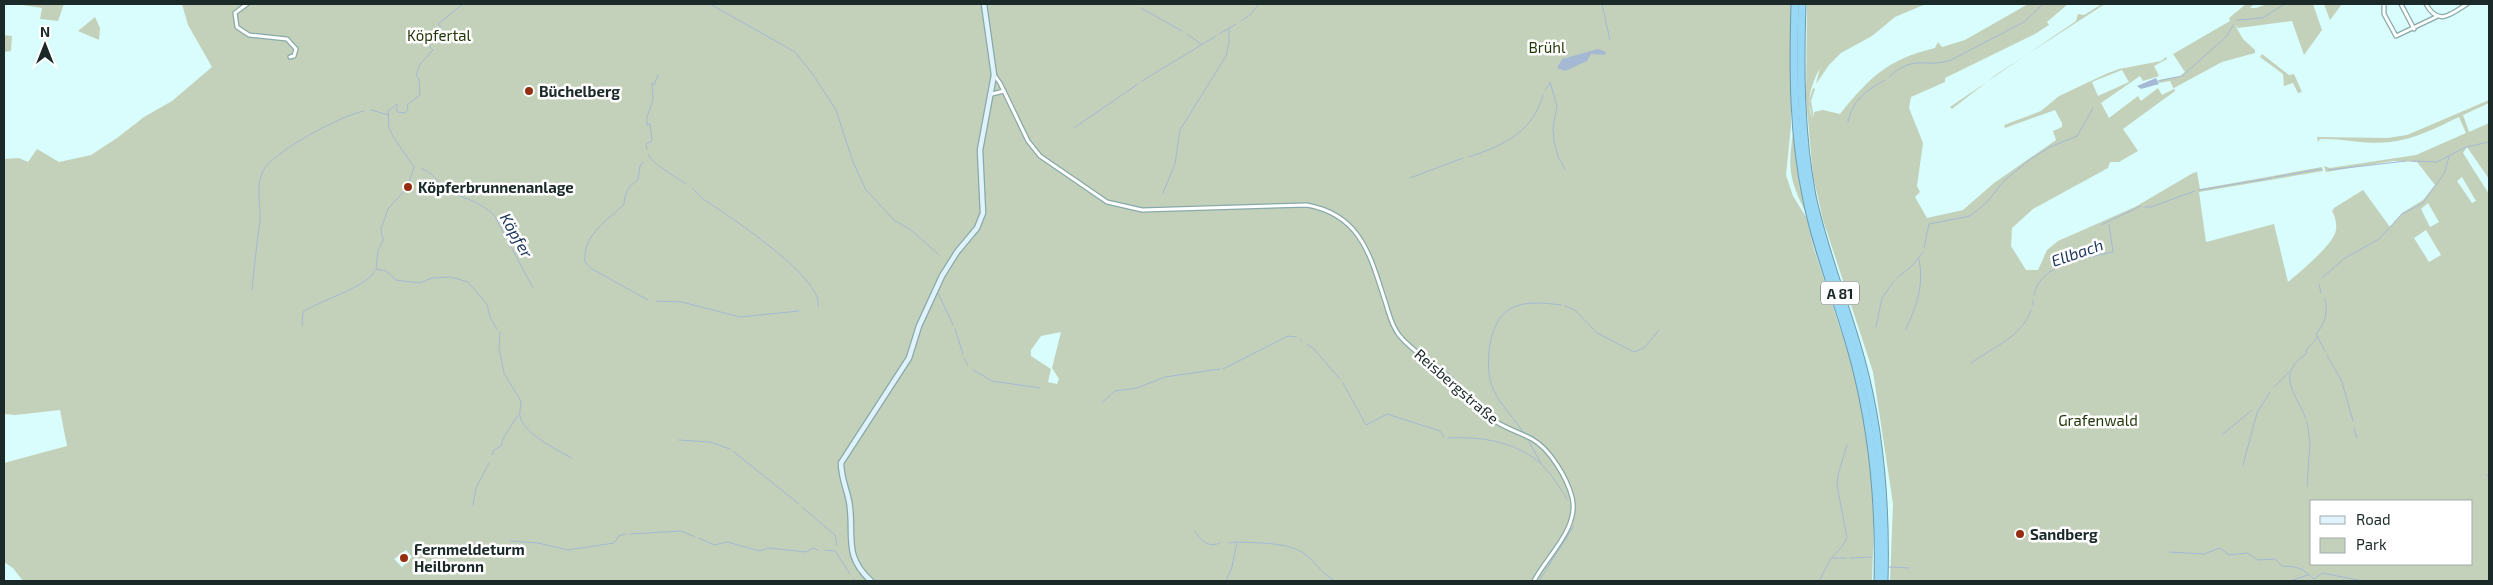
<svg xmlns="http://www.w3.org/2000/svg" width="2493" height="585" font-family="'Exo 2',sans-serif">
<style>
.green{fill:#c4d1ba;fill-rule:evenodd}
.water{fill:#a5b8d4}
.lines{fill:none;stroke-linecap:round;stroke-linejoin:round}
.stream{stroke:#a5b8d4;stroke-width:1}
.street-casing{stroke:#87a9a9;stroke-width:5.5}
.secondary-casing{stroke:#87a9a9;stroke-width:7}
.highway-casing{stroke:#6c9bad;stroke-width:9}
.street{stroke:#fff;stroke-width:3}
.secondary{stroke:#e0f3fc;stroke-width:4.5}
.highway{stroke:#98d8f4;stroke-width:7}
.poi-dot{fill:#952e11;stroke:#fff;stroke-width:2}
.labels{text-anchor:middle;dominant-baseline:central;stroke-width:5;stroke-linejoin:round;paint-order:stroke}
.shield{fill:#fff;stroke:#5f6969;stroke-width:1}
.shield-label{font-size:14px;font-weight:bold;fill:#1b2929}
.park-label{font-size:15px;fill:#233809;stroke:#fff}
.poi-label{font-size:15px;font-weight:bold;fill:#1b2929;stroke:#fff;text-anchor:start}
.street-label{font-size:15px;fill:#1b2929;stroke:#fff}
.water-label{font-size:16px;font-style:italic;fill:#1a345a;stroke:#fff}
</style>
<rect width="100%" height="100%" fill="#d8fdfc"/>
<g class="green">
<polygon points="15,4 64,4 58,21 40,19 42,8"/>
<path d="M182,4H1791V126L1786,175L1793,196L1806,217L1814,249L1858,383L1875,491L1872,581H23L13,568L4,562V463L67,446L60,410L15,415L4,414V159L19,158L28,162L37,149L59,162L91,155L117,138L144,117L172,101L212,67L188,25ZM1061,332L1052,368L1059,379L1057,384L1048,382L1051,369L1031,356V350L1041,336ZM406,550L412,557L402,567L394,559Z"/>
<path d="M1807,4H1926L1895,17L1872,36L1841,53L1829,65L1816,84L1820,68C1811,85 1806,100 1812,119L1809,101L1813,88L1815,89L1811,101L1814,118V112L1823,110L1840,114C1870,77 1888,59 1935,48L1938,42L1942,47L1965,40L2028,4H2068L2047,22L2049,25L2035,34L1945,78V82L1911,97L1909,108L1923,143L1917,186L1920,192L1915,197L1927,218L1963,210L1994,183L2056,140L2053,131L2062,127V123L2055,110L2005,128L2004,125L2041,111L2059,96L2108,73L2119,69L2161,61L2166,57L2167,59L2154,66L2159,76L2143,81L2140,76L2101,103L2109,118L2138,96L2141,101L2158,88L2162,95L2174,89L2170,81L2159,83V80L2180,76L2185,72L2173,54L2230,21L2229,18L2246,4H2254L2250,8H2256L2267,4H2313L2322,30L2304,55L2292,21L2238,28L2235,25L2243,39L2255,50V53L2222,62L2174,88L2175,91L2123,129L2138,151L2119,162H2110L2108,168L2033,209L2012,228L2011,246L2026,270H2038L2047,250L2058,241L2135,207L2193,173L2197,172L2200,189L2322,167L2323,171L2199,192L2206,242L2274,224L2288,282C2299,273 2335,243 2336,230C2337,224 2335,216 2332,211L2334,208L2363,190L2390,227L2402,213L2423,200L2435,185L2417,162L2393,161L2326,172L2324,166L2330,168L2416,155L2466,133L2459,117C2436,128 2415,139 2390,142C2367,145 2343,138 2320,139L2318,142L2317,137L2387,138L2407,135L2489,100V103L2463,115L2469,132L2489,123V179L2467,147L2463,153L2489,194V581H1890L1893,504L1873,372L1823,220L1813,176L1806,98ZM2122,70L2129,82L2098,96L2092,82ZM2462,177L2476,201L2472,203L2457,181ZM2428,203L2439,222L2430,227L2421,209ZM2426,230L2441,255L2429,262L2414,238ZM2312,501H2472V564H2312Z"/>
<polygon points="2102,4 2105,4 1997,74 1952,109 1950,107 2076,21 2078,14 2084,15"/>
<polygon points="2324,4 2342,4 2330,20"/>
<polygon points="95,17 100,28 99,40 78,31"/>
<polygon points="4,35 12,36 11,51 4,52"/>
<polygon points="2262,54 2289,75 2294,74 2302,92 2298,93 2293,83 2284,86 2283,74 2260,57"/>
<path d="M1793,132L1805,211C1789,179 1788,168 1793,132Z"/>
</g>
<g class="water">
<polygon points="1598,49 1606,52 1605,55 1591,54 1587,61 1565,71 1557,68 1562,59"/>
<polygon points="2156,78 2159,84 2141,89 2137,86"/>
</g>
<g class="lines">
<g class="stream">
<polyline points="463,4 438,24 441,27 436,29 434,36 428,40 427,44 433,50 420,64 416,76 419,79 420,95 407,105 408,109 405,113 397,112 397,104 388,111 389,128 394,138 414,167 407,188 388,209 381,229 382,236 384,238 378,251 376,269 386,271 396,280 411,282 420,283 432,278 451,277 468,282 487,304 490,317 497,329"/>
<polyline points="710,4 795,52 814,76 836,110 853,162 866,190 894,220 911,230 939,255"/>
<polyline points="1602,4 1610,40"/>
<polyline points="1141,8 1182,31"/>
<polyline points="2237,20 2262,18 2285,4"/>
<polyline points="1241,21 1250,15 1259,4"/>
<polyline points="1187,34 1201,44"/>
<polyline points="1219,34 1236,24"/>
<path d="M1889,77C1915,53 1925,69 1951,60L2024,22L2043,4"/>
<polyline points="1142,81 1216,36"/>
<polyline points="2158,81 2182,76 2226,37 2234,24"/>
<polyline points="1550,82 1557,106 1553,128 1554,141 1558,157 1565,169"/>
<polyline points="1545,90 1550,83"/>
<polyline points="371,110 389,115"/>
<path d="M1848,122C1853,99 1866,91 1885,80"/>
<polyline points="1074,128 1138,84"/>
<polyline points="647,149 646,144 652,141 650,124 647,125 647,117 653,100 652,83 654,85 658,75"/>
<path d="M648,154C650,162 677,178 686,184"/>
<path d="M1469,157C1504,145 1532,133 1543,95"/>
<polyline points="2412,161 2437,162 2466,147 2489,142"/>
<path d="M643,162L640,166L638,180C628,186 625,193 624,204C610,219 582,234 585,262L592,269L648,300"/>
<path d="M422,169C432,171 438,183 446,189C464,200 477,199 494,215L533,288"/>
<polyline points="2328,170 2406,161"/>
<polyline points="2275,177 2321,169"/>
<polyline points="1410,178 1463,158"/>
<path d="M692,188L703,199C725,213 825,279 818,306"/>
<polyline points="2199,190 2272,178"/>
<polyline points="1163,193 1175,164 1180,130 1226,56 1229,43 1229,29"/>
<polyline points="2145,207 2151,207 2195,191"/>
<polyline points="2101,225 2141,206"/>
<polyline points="1924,248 1929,224 1970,216 1986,203 2004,181 2029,160 2050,147 2077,136 2093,108"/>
<polyline points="1897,278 1912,266 1923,252"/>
<polyline points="2322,278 2345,258 2379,239 2402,214 2422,204 2444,174 2449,157"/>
<polyline points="2319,284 2321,293"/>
<path d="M252,290C254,266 257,244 260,221C261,205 255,186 263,171C272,152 342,115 364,111"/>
<polyline points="938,293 953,325"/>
<path d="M2034,295C2039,263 2088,258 2113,252L2109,225"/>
<path d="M2325,299C2328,312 2325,324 2316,334L2325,351"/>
<polyline points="656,301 682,302 740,317 799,311"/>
<polyline points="2033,305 2033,300"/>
<polyline points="1565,306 1575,310 1597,333 1634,352 1644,348 1659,330"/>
<path d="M302,326L303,312C320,300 369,287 375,270"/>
<polyline points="1876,327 1882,298 1894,281"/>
<polyline points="955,329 963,354"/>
<path d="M1906,329C1917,305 1924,286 1919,259"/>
<path d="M500,332L499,348L504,373L521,401C521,406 519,413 520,417C526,435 557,450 572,458"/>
<polyline points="1300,339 1302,341"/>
<polyline points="1307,344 1314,349 1340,379"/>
<polyline points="2327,355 2342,382 2353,421"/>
<polyline points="964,358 968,366"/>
<path d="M1971,363C1993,347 2022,337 2031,310"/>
<polyline points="1223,369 1288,336 1296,337"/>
<polyline points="973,370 992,381 1040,388"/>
<polyline points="1343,383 1366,425 1387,414 1440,431 1444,437"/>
<polyline points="2274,387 2289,372"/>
<polyline points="1103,402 1115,391 1137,388 1165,377 1220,369"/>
<path d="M2306,419C2296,393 2275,375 2306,354L2307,349L2318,337"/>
<polyline points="2354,428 2357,438"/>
<path d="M1524,433C1514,418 1501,406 1493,389C1484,368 1488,323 1508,310C1524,300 1544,303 1561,305"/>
<polyline points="2223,434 2252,410"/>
<path d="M1448,438C1481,436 1521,442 1545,468C1554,477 1560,489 1567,499"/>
<polyline points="679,440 710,442 730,449"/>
<polyline points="1529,442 1541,463"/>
<polyline points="734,452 799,504"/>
<polyline points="492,455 494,450 501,446 504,437 518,415"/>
<polyline points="2243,465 2257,413 2270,392"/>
<polyline points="2486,476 2489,474"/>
<polyline points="2307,486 2310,442 2307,422"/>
<polyline points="473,505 476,488 489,463"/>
<polyline points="802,507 835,535 837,545"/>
<path d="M1195,531C1201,541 1208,548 1220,543"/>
<polyline points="630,534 681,531 695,537"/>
<polyline points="699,538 714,545 727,542 760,551 768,548 806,552 813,548 818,550"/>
<polyline points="510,541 538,543 568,550 614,543 619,536 626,534"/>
<polyline points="1229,543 1236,542"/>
<polyline points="825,550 835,551 850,574"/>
<polyline points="2169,552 2204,554 2220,548 2229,555 2247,553 2258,560 2275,559 2282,566 2295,567 2303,570 2314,579 2322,573 2363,581"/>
<polyline points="1832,558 1846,558"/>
<polyline points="1850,558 1871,557"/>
<polyline points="1889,567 1909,568"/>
<polyline points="853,578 856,581"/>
<path d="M1226,581L1232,567L1237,542C1257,543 1291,542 1306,555C1317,564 1322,574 1335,581"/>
<polyline points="1539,581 1574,526"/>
<polyline points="1819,581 1831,558 1842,547 1847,538 1837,485 1838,475 1847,445"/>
<polyline points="2290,581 2308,575"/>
<polyline points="2373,581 2381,581"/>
</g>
<g class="street-casing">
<g id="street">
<polyline points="247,4 235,13 237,27 249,35 287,39 296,49 294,56 290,57"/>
<polyline points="2384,4 2384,14 2396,36 2436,17"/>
<polyline points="2401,4 2414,29"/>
<path d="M2426,4C2438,26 2450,15 2467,4"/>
<path d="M995,76L1000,83L1028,141L1040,156L1107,202L1142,210L1307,205C1361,215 1370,255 1385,301C1389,313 1391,325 1399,335C1411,350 1428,360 1443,372C1460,386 1474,404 1492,419C1504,428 1519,432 1532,439C1550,449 1567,478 1572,497C1580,528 1546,557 1534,581"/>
<polyline points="992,94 1004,91"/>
</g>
</g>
<g class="secondary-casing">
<path id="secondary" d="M871,581C842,555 855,534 849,501C846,487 841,477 841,463L909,358L919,326L942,276L957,252L977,228L983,213L980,150L994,75L984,4"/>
</g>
<g class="highway-casing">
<g id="highway">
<path d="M1795,4C1793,69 1793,135 1807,200C1818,256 1841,308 1855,363C1874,436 1880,507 1878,581"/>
<path d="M1802,4C1800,68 1800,133 1812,196C1824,252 1846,305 1861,360C1881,433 1886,506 1884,581"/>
</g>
</g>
<use href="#street" class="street"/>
<use href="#secondary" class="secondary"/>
<use href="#highway" class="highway"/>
</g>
<g class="poi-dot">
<circle cx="529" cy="91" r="5"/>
<circle cx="408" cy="187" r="5"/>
<circle cx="2020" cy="534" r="5"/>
<circle cx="404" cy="558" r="5"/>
</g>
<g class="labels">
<rect class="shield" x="1821" y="281.5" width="38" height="23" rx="4"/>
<g class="shield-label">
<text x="1840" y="293">A 81</text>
</g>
<g class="park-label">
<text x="439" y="35">Köpfertal</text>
<text x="1547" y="47">Brühl</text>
<text x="2098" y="420">Grafenwald</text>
</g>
<g class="poi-label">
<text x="539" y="91">Büchelberg</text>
<text x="418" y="187">Köpferbrunnenanlage</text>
<text x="2030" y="534">Sandberg</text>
<text x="414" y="549">Fernmeldeturm<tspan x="414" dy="17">Heilbronn</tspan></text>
</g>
<g class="street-label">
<text transform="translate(1457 386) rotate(41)">Reisbergstraße</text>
</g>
<g class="water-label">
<text transform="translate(517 235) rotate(60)">Köpfer</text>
<text transform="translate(2077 252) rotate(-19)">Ellbach</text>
</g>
</g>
<rect width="2493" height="585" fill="none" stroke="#1b2929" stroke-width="10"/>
<rect x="2310" y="500" width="162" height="65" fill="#ffffff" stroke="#a4a9a9"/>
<rect x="2320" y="516" width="25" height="8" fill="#e0f3fc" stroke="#a4a9a9"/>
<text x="2356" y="525" font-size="15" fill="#1b2929">Road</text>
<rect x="2320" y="538" width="25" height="15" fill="#c4d1ba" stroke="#a4a9a9"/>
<text x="2356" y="550" font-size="15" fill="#1b2929">Park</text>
<g transform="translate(45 45)" stroke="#ffffff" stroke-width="4" paint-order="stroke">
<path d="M0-4L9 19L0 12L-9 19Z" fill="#1b2929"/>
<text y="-8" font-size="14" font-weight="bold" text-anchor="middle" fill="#1b2929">N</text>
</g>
</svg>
